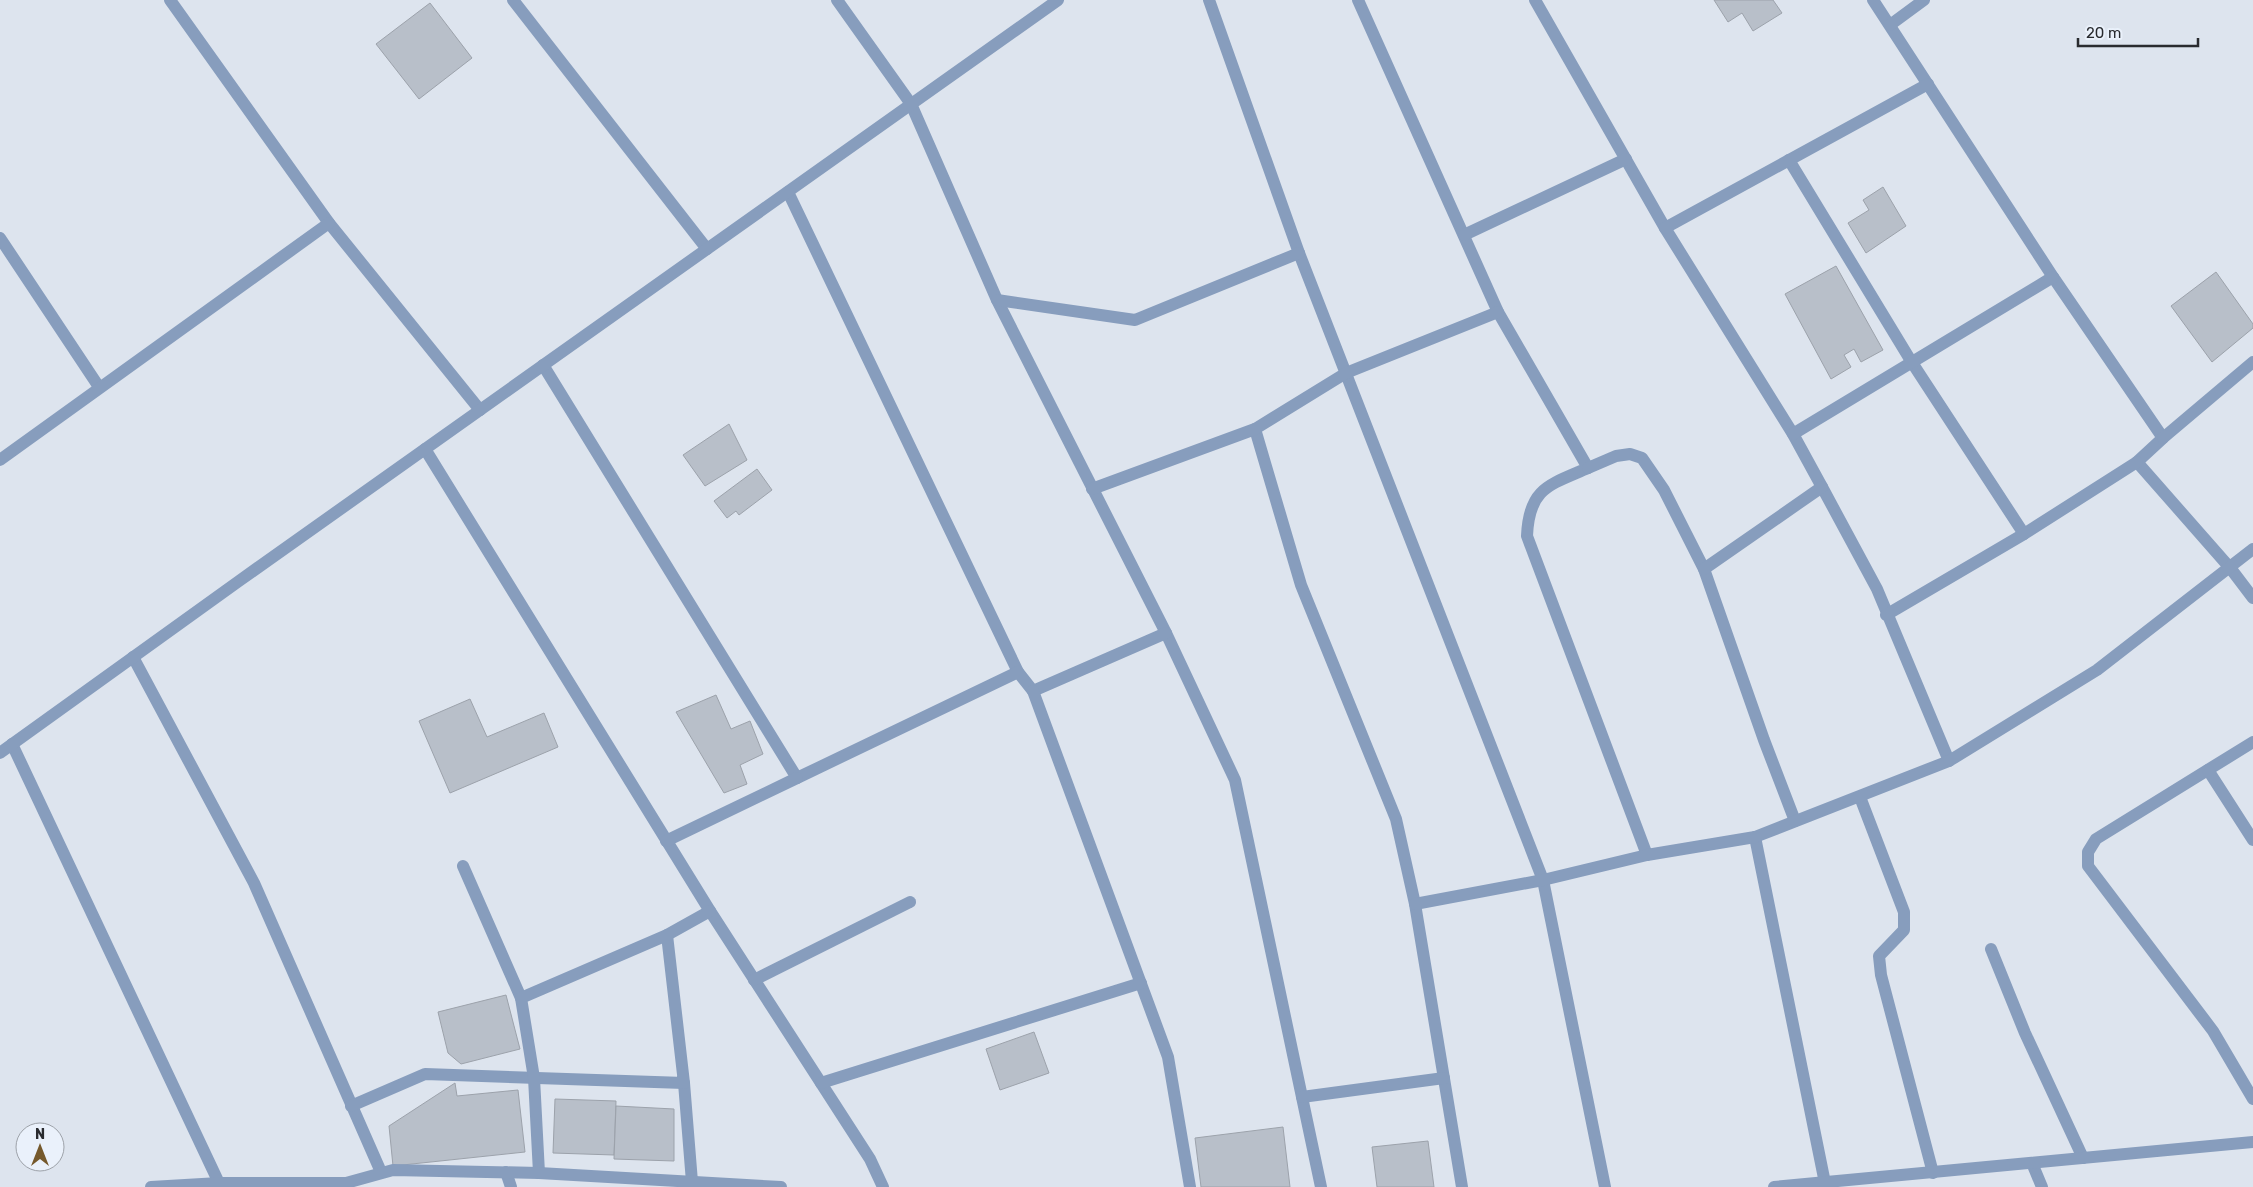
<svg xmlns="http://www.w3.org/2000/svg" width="2253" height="1187" font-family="Rubik,sans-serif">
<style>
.building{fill:#b8bfc9;stroke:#9ca2ab}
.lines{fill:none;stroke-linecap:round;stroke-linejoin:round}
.minor{stroke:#879dbd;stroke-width:12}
.tertiary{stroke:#879dbd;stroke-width:12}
</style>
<rect width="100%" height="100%" fill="#dde4ee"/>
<g class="building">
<polygon points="1714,0 1773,0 1782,13 1753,31 1742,13 1728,22"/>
<polygon points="430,3 472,58 419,99 376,44"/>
<polygon points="1883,187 1906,226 1866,253 1848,223 1869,210 1863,200"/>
<polygon points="1836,266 1883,350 1861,362 1854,349 1844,355 1851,367 1831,379 1785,294"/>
<polygon points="2216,272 2253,324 2253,328 2212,362 2171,306"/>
<polygon points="729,424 747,460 705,486 683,455"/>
<polygon points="757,469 772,490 739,515 736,511 727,518 714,501"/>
<polygon points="716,695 731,729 750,721 763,754 740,765 747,784 724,793 676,712"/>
<polygon points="470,699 487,737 544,713 558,747 450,793 419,721"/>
<polygon points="506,995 520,1049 461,1064 448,1053 438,1012"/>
<polygon points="1034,1032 1049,1073 1000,1090 986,1049"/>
<polygon points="455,1083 457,1096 518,1090 525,1152 393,1166 389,1126"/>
<polygon points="555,1099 616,1101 614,1155 553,1153"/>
<polygon points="616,1106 674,1109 674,1161 614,1159"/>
<polygon points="1283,1127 1290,1187 1201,1187 1195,1138"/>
<polygon points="1428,1141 1434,1187 1377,1187 1372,1147"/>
</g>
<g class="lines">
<g class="minor">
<polyline points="170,0 329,223 480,410"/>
<polyline points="513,0 707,249"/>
<polyline points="837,0 911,104 997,300 1166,633 1235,780 1321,1187"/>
<polyline points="1209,0 1299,253 1543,880 1605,1187"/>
<path d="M1358,0L1498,312L1588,468C1549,485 1529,488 1527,536L1647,855"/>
<polyline points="1535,0 1665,228 1793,434 1822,487 1877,589 1949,761"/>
<polyline points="1873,0 2053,277 2163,438 2137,462 2231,569 2253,598"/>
<polyline points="1890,25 1924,0"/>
<polyline points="1789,160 1911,361 2024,534"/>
<polyline points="788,192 1018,672"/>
<polyline points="1665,228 1928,84"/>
<polyline points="1464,235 1626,159"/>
<polyline points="0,238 99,387"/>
<polyline points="997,300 1135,320 1299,253"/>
<polyline points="543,365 797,778 1018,672 1033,691 1166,633"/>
<polyline points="1255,429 1301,585 1396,819 1415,904 1462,1187"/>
<polyline points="1793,434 2053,277"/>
<polyline points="2163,438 2253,362"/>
<polyline points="425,449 710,911 870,1159 883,1187"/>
<polyline points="0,460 329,223"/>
<polyline points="1588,468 1616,456 1630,454 1642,458 1664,490 1704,569 1764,740 1795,821"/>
<polyline points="1092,489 1255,429 1346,373 1498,312"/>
<polyline points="1704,569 1822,487"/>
<polyline points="1886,615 2024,534 2137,462"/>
<polyline points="133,657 254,883 381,1172"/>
<polyline points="1033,691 1168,1057 1190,1187"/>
<polyline points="2253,742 2096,839 2088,852 2088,866 2213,1031 2253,1099"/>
<polyline points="12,744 219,1183"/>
<polyline points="2208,770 2253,840"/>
<polyline points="1860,797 1904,912 1904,930 1879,956 1881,975 1933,1173"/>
<polyline points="1755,837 1825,1183"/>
<polyline points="666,841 797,778"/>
<polyline points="463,866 521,998"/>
<polyline points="1415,904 1543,880 1647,855 1755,837 1949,761 2097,670 2253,549"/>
<polyline points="1991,949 2025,1033 2083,1158"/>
<polyline points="754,980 910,902"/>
<polyline points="684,1083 692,1182"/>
<polyline points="821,1083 1141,983"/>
<polyline points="1302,1097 1444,1078"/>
<polyline points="351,1106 425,1074 684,1083 667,935"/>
<polyline points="2032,1163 2042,1187"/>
<polyline points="506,1172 511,1187"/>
<polyline points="539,1173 534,1078 521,998 667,935 710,911"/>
<polyline points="151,1187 219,1183 346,1183 393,1170 539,1173 781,1187"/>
<polyline points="1774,1187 2253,1142"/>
</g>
<polyline class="tertiary" points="0,753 239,581 1058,0"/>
</g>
<g transform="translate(40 1147)"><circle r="24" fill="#eaf1fb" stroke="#9da2a9"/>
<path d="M0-4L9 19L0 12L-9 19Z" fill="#75592c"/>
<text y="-8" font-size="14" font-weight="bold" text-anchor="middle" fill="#292b2f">N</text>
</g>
<path d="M2078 38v8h120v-8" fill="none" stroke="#292b2f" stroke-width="2.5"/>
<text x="2086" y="38" font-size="15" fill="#292b2f" stroke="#eaf1fb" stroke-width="4" paint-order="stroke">20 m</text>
</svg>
